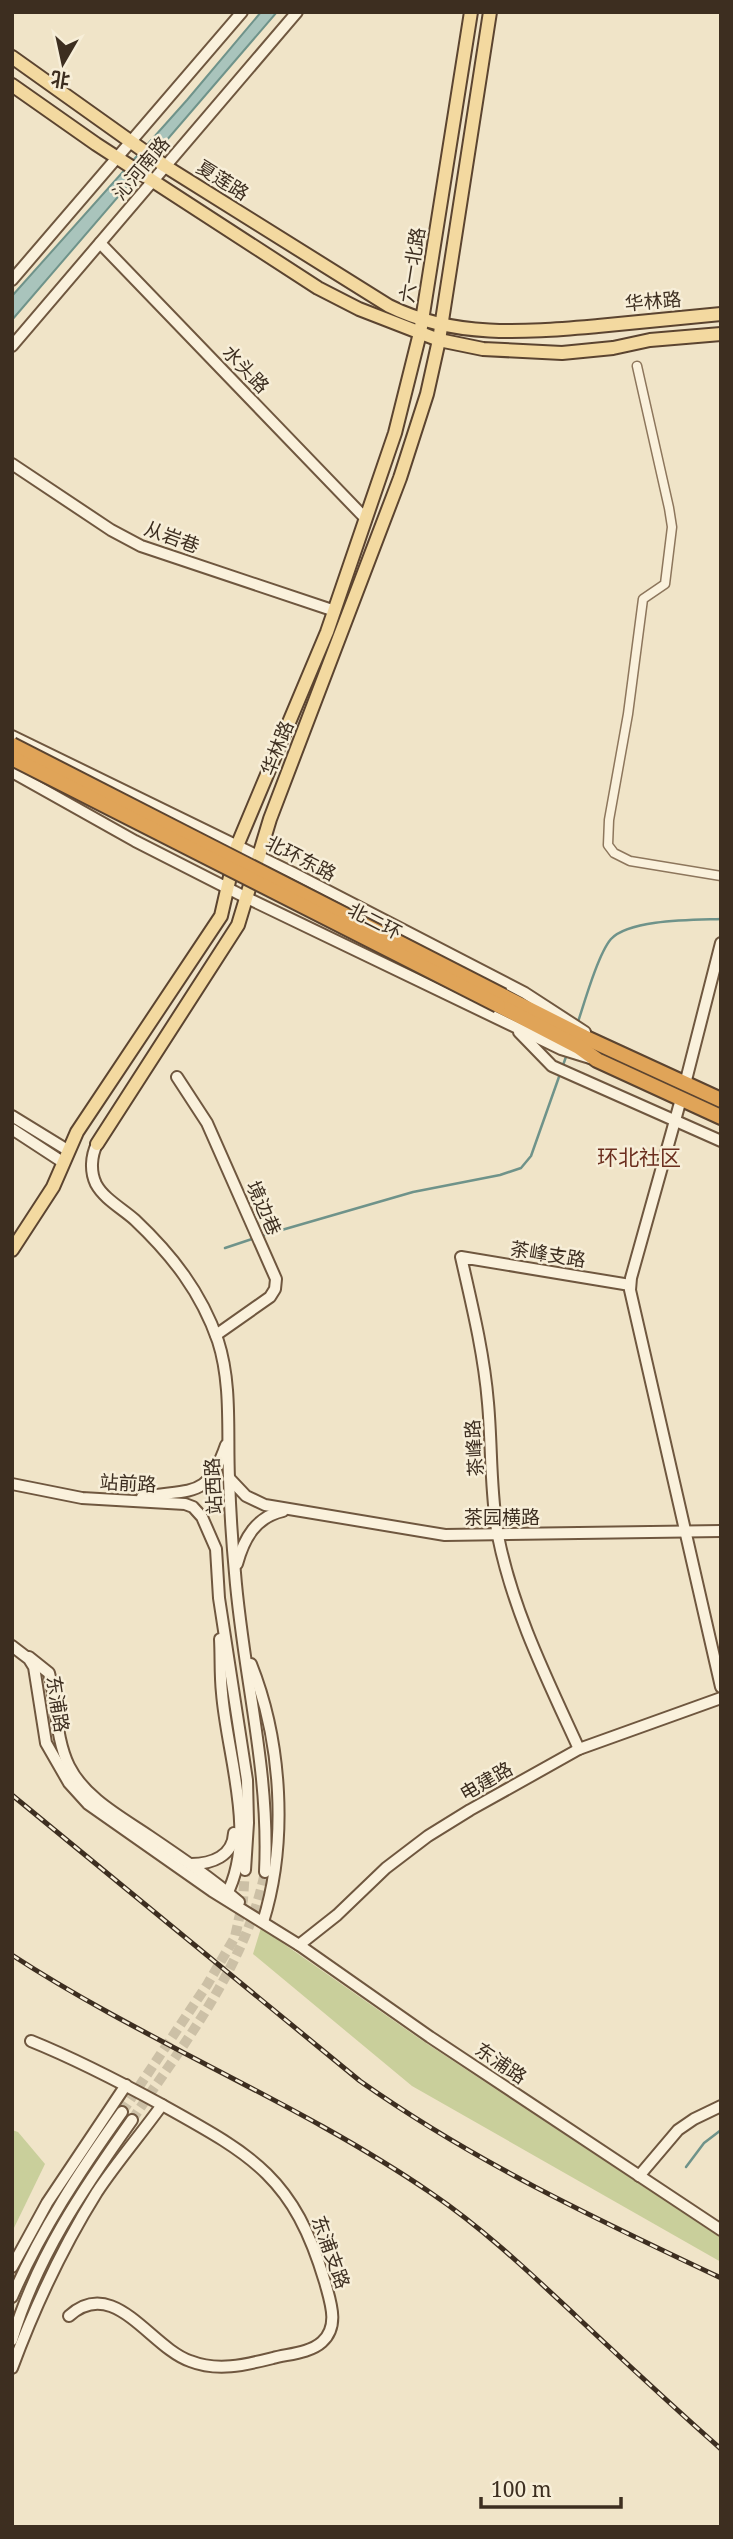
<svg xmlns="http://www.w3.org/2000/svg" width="733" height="2539" font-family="'Noto Serif','Noto Sans SC',serif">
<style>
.green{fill:#c9cf9b}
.water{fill:#a9c4bc;stroke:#6f938a;stroke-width:2}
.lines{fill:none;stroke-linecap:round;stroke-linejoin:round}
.stream{stroke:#6f938a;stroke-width:2.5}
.secondary-tunnel{stroke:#ccc0a6;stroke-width:10;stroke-dasharray:10 5;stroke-linecap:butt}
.street-casing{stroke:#8d765c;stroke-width:11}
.secondary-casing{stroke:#6f573f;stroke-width:14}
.primary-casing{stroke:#5b4430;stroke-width:16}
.highway-casing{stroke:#5b4430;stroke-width:18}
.street{stroke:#faf1dc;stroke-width:8}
.secondary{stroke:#faf1dc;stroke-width:10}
.primary{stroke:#f3d9a0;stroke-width:12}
.highway{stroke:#e0a458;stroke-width:14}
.rail-casing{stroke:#3d2e20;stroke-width:5}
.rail{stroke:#f7eed8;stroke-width:2.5;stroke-dasharray:8;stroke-linecap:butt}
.highway-bridge-casing{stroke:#5b4430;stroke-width:18;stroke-linecap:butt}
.highway-bridge{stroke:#e0a458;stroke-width:14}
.labels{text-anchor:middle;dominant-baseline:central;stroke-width:5;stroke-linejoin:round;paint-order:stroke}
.street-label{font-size:19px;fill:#3d2e20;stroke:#f7eed8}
.neighbourhood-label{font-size:21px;fill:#6b2e1e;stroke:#f7eed8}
</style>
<rect width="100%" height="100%" fill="#f0e4c8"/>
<g class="green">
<polygon points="261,1928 420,2039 721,2238 721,2262 412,2086 253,1954"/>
<polygon points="12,2130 18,2132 45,2164 12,2232"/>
</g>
<polygon class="water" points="261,12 277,12 12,320 12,296 187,100"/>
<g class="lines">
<g class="stream">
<path d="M577,1025C584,1004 598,954 611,939C630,919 694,920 721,919"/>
<polyline points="562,1068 567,1054"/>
<polyline points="261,1236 413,1192 500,1175 521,1168 531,1156 560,1074"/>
<polyline points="225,1248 255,1238"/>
<polyline points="686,2167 704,2143 721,2130"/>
</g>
<g class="secondary-tunnel">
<polyline points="122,2112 207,1985 235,1937 243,1900 245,1870"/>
<path d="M132,2120C184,2043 246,1966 265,1872"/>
</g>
<g class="street-casing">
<polyline id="street" points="637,366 669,508 672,527 665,584 643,599 628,714 609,820 608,845 614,853 630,861 721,876"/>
</g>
<g class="secondary-casing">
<g id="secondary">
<polyline points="100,243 366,519"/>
<polyline points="12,280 242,12"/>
<polyline points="12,346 297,12"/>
<polyline points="12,464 111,530 141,546 335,611"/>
<polyline points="12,736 293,873 525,993 585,1032"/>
<polyline points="12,772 135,841 245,897 561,1049 590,1058"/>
<polyline points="519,1032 552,1066 721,1141"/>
<polyline points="177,1077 207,1123 276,1279 275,1289 270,1297 216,1335"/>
<polyline points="685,1084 721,943"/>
<polyline points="681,1099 631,1278 630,1290 721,1687"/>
<polyline points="12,1116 69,1151"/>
<polyline points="12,1129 64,1163"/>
<path d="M97,1144C91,1156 90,1172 96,1184C104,1199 123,1209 135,1220C172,1255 201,1292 218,1341C232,1384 227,1433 229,1478C230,1509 232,1541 235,1573C243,1675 270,1769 265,1872"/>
<polyline points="229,1478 246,1496 265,1505 445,1535 721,1531"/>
<polyline points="12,1484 82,1498 185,1504 193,1507 202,1517 216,1549 219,1598 247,1780 248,1823 245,1870"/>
<path d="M142,1497C192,1488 207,1500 226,1445"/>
<path d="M237,1564C244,1538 256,1517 283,1511"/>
<path d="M220,1639C221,1657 220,1675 222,1693C227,1757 258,1835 226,1896"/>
<polyline points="12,1646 29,1659 34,1667 46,1743 69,1783 88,1804 212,1891 299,1945 430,2037 721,2230"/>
<path d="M29,1657L49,1673C57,1703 55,1737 69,1766C85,1798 121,1817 149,1836C180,1857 211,1878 239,1902"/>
<path d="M251,1664C282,1742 288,1842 263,1922"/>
<path d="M579,1749C547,1679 513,1611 498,1536C490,1492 492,1447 488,1403C484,1354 472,1305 461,1257L630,1285"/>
<path d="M191,1864C212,1864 233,1856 234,1833"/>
<polyline points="299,1945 337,1915 386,1868 428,1836 470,1810 579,1749 721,1698"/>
<path d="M31,2041C78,2060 120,2082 164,2106C254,2156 294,2178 325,2282C330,2301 340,2326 322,2342C310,2353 288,2354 273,2358C245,2365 218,2372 190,2361C150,2347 114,2275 69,2316"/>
<polyline points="639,2176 678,2130 694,2119 721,2106"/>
<polyline points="12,2267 47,2203 126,2085"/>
<path d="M12,2297C41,2230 80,2171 122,2112"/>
<path d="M12,2340C36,2258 83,2189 132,2120"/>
<path d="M12,2368C35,2306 62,2248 97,2192C117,2162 141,2134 162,2105"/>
</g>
</g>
<g class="primary-casing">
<g id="primary">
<path d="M12,57L165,166L389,306C455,339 527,332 598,326C639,322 680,318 721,314"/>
<polyline points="12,85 96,144 318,288 359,309 439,340 483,349 562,353 613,348 650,340 721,334"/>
<polyline points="97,1144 238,925 270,819 400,478 427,394 439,340 490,12"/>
<polyline points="12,1250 53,1187 77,1132 221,916 237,846 327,632 395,433 420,333 471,12"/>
</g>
</g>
<g class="highway-casing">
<g id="highway">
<polyline points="503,996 584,1037 721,1100"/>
<polyline points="498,1005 579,1047 597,1060 721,1117"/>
</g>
</g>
<use href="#street" class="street"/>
<use href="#secondary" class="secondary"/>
<use href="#primary" class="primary"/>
<use href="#highway" class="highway"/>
<g class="rail-casing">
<g id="rail">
<path d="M12,1795L360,2081C475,2162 594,2218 721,2278"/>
<path d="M12,1955C147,2043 298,2102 431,2193C484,2229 530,2273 576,2316C624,2361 672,2406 721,2449"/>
</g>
</g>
<use href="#rail" class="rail"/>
<g class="highway-bridge-casing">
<g id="highway-bridge">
<polyline points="12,745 503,996"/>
<polyline points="12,758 498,1005"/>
</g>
</g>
<use href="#highway-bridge" class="highway-bridge"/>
</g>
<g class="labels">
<g class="street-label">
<text transform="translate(141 168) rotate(-50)">沁河南路</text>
<text transform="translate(223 180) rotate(32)">夏莲路</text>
<text transform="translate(412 265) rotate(-81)">六一北路</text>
<text transform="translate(653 301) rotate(-5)">华林路</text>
<text transform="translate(246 369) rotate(46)">水头路</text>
<text transform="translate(172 537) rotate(20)">从岩巷</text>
<text transform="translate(277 748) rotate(-69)">华林路</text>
<text transform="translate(301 858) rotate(27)">北环东路</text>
<text transform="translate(375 921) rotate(27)">北二环</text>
<text transform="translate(264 1208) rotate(66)">境边巷</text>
<text transform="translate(548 1254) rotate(9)">茶峰支路</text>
<text transform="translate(474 1448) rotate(-94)">茶峰路</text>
<text transform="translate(128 1483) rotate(3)">站前路</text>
<text transform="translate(213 1486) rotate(-93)">站西路</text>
<text x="502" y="1517">茶园横路</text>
<text transform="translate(58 1704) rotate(81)">东浦路</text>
<text transform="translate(486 1781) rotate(-30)">电建路</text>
<text transform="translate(501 2063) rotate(34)">东浦路</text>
<text transform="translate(331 2252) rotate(70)">东浦支路</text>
</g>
<g class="neighbourhood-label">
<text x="639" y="1157">环北社区</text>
</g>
</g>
<rect width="733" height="2539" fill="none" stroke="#3d2e20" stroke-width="28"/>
<g transform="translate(63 63) rotate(189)" stroke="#f7eed8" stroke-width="5" paint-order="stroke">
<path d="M0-5L12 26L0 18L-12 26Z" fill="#3d2e20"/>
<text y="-10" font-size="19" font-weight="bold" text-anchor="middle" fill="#3d2e20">北</text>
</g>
<path d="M481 2497v10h140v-10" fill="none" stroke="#3d2e20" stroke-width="3.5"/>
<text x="491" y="2497" font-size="21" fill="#3d2e20" stroke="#f7eed8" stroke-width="5" paint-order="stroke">100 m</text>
</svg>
